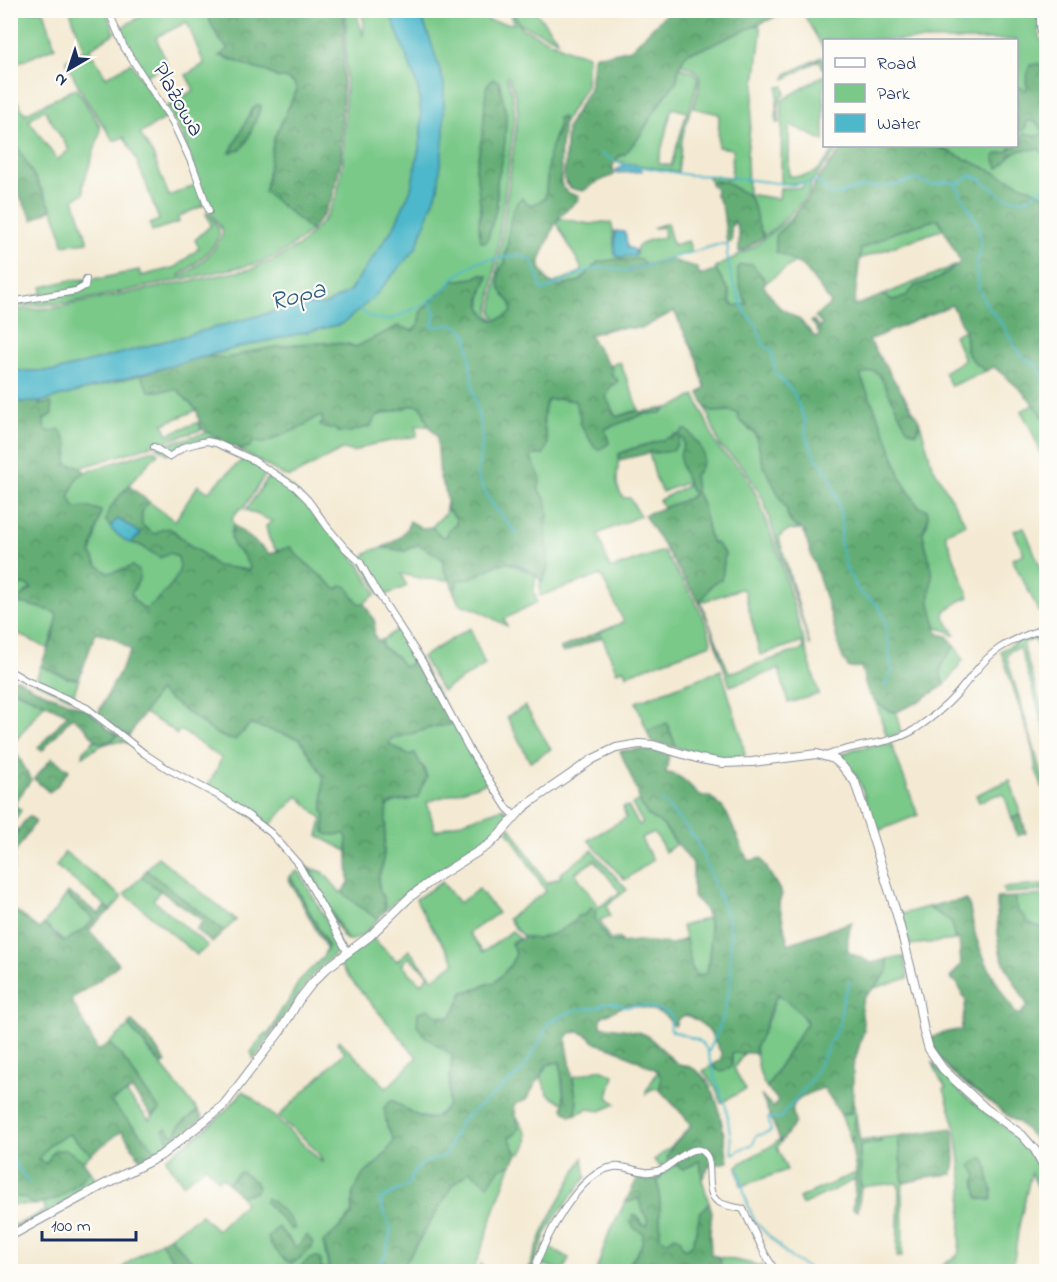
<svg xmlns="http://www.w3.org/2000/svg" width="1057" height="1282" font-family="'Indie Flower',sans-serif">
<style>
.green{fill:#7ac989;stroke:#4a7c74;stroke-width:1.5;fill-rule:evenodd}
.forest{fill:url(#forest-crowns);stroke:#3f6e6a;stroke-width:1.5;fill-rule:evenodd}
.water{fill:#4eb8cb;stroke:#347494;stroke-width:1.5}
.lines{fill:none;stroke-linecap:round;stroke-linejoin:round}
.stream{stroke:#4eb8cb;stroke-width:2}
.minor-casing{stroke:#888c98;stroke-width:8}
.tertiary-casing{stroke:#888c98;stroke-width:10}
.minor{stroke:#fff;stroke-width:6}
.tertiary{stroke:#fff;stroke-width:8}
.labels{text-anchor:middle;dominant-baseline:central;stroke-width:4.5;stroke-linejoin:round;paint-order:stroke}
.street-label{font-size:24px;fill:#1b2f5e;stroke:#fdfcf7}
.water-label{font-size:26px;font-style:italic;fill:#2d5f84;stroke:#fdfcf7}
</style>
<defs>
<pattern id="forest-crowns" width="20" height="18" patternUnits="userSpaceOnUse" patternTransform="scale(1.5)"><rect width="20" height="18" fill="#63ad75"/><path d="M2 6a3 3 0 1 1 6 0M12 15a3 3 0 1 1 6 0" fill="none" stroke="#518d63"/></pattern>
</defs>
<rect width="100%" height="100%" fill="#fdfcf7"/>
<filter id="ink" filterUnits="userSpaceOnUse"><feTurbulence type="fractalNoise" baseFrequency=".0167" numOctaves="2"/><feDisplacementMap in="SourceGraphic" scale="12" xChannelSelector="R" yChannelSelector="G"/><feConvolveMatrix kernelMatrix="1 2 1 2 8 2 1 2 1" color-interpolation-filters="sRGB"/></filter>
<filter id="wash" filterUnits="userSpaceOnUse"><feTurbulence type="fractalNoise" baseFrequency=".008" numOctaves="4" result="noise"/><feDisplacementMap in="SourceGraphic" scale="24" xChannelSelector="R" yChannelSelector="G"/><feGaussianBlur stdDeviation="1.35" result="paint"/><feColorMatrix in="noise" values="0 0 0 0 0 0 0 0 0 0 0 0 0 0 0 0 0 1.4 0 .05"/><feComposite in="paint" operator="in"/></filter>
<g filter="url(#wash)">
<rect width="100%" height="100%" fill="#f4ead3"/>
<g class="green">
<polygon points="11,10 44,11 55,47 11,66"/>
<polygon points="70,11 106,11 115,33 89,49 106,77 131,63 167,117 140,134 153,155 169,196 197,184 204,205 178,217 179,222 152,231 150,224 159,220 145,181 135,157 124,137 114,141 86,100 67,64 66,60 84,50"/>
<path d="M150,11H210L207,14L218,38L228,49L220,56L268,72L278,78H285L294,83L297,89L274,138L265,191L311,230C296,245 280,255 260,263L68,303L11,307L10,303L75,293L87,279L103,278L139,270L141,276L176,267L199,248L195,240L211,225L206,213L208,212C211,218 220,227 219,233C219,246 190,269 179,275V277C194,272 221,246 223,231L211,213L182,135L167,107L194,90L186,75L204,64L187,22L156,37L167,65L145,76L117,30ZM257,105H260L261,107L246,143L230,152L252,110Z"/>
<polygon points="346,11 356,11 363,36 364,22 360,11 389,11 418,86 421,115 421,138 411,189 394,227 349,292 325,305 298,305 56,371 11,371 10,310 53,308 251,269 272,261 300,245 325,218 337,195 343,163 346,80"/>
<path d="M419,11H483L489,21L514,24L508,11H510L521,28L571,51L588,55L586,86L563,124V120L559,123L549,154L545,199L531,205L526,203L522,198L518,201L510,222L508,243L505,254L504,296C510,302 513,304 511,313L502,318L496,320L492,312L518,113L515,94L508,76L506,77L512,93L515,115L489,314L494,320L489,319C475,303 482,295 488,277L481,274L474,278L453,281L423,309L419,324L413,331L398,326L356,347L349,344L337,343H314L294,344L248,352L231,358L205,357L239,347L342,324L416,248L438,189L430,39ZM499,81L506,114L505,141L501,167L497,180V206L487,241L479,218L481,212L476,168L483,132L487,85Z"/>
<polygon points="512,11 535,11 558,40 521,25"/>
<polygon points="802,11 1038,11 1040,39 1046,46 1046,196 937,146 1016,146 1016,40 824,40 824,50"/>
<path d="M759,23L761,32L747,154L748,194L779,199L780,188H801L803,187L804,183L781,184L782,101L784,99L824,75V141L791,125L789,131V176C818,177 819,170 835,148L832,146H841L812,181L808,195L803,201L776,227L763,237V234L758,227L748,195C741,191 731,187 726,182H711L707,176L731,179L733,149L718,147L719,114L693,108C699,88 709,70 681,65L683,59L687,53L702,49Z"/>
<polygon points="822,57 824,61 824,70 819,60 785,79 786,74"/>
<path d="M679,68C688,69 697,71 698,81L682,139L678,172L616,161L617,158L625,154L639,137L656,109L677,80ZM672,108L687,112L671,166L658,163Z"/>
<path d="M784,86L785,94C776,100 779,113 779,123H776L778,87Z"/>
<path d="M10,87L16,99L25,114L76,88L100,126V133L83,185L84,193L74,199L88,242L63,245C60,213 30,171 14,142L11,145ZM44,109L69,150L57,160L29,120Z"/>
<polygon points="792,216 794,219 776,234 776,251 783,253 795,262 765,283 763,277 741,290 747,304 735,306 731,304 729,291 715,268 755,246"/>
<path d="M560,217L562,219L590,224L603,222L611,223C616,234 612,245 616,256L621,257L636,255L637,247L649,240L665,237L663,227L653,228L667,223L673,245L688,241L692,252L645,265L640,259L626,260L619,259L598,262L580,281L558,287L549,283H554L581,272L582,269L556,222Z"/>
<polygon points="938,219 943,229 859,259 861,249 895,232"/>
<polygon points="959,264 937,279 915,286 905,297 893,300 883,295"/>
<polygon points="85,279 81,287 32,296 42,293 42,287 71,280"/>
<path d="M964,330C966,337 965,346 967,352C970,360 979,366 986,371L951,386L944,372L964,360L954,335Z"/>
<polygon points="620,362 639,410 616,417 606,398 610,387 614,385 611,365"/>
<polygon points="873,371 879,373 919,426 919,420 932,465 966,524 945,534 969,597 960,601 945,611 944,617 955,634 953,636 948,631 937,628 930,605 929,594 932,572 923,533 928,522 928,515 927,510 918,506 902,481 887,437 860,375"/>
<polygon points="141,375 149,391 179,390 181,394 197,410 163,424 168,434 199,422 200,427 204,429 80,468 66,464 67,454 44,427 44,419 51,403 38,405 40,402"/>
<path d="M695,395L716,444L721,451L743,471L758,498L780,559L819,694L788,703L779,669L730,686L710,626L700,604C703,597 710,587 715,582L721,580C724,572 723,563 725,554L711,542L702,504L696,491L694,476L698,472L701,447L690,433L675,434L667,439L630,449L619,454C619,469 612,486 624,498H630L640,516L598,534L610,569L663,551C678,575 709,616 711,644L626,675L624,669L617,672L600,632L624,622L601,575L540,596V579L543,581L549,564L546,528L548,514L546,500L538,489L531,458V455L548,445C545,429 540,415 548,400L561,399L575,401L580,417V423L595,448L601,449L609,443L605,429L644,414L660,413L667,408L673,407ZM740,589L744,590L745,593L760,655L801,642L804,649L729,673L701,602Z"/>
<polygon points="1035,404 1046,422 1046,466 1030,427 1021,411"/>
<path d="M414,405L421,406L429,426H416L417,436L370,445L353,452L344,449L290,477L283,475L236,448C244,450 248,448 253,442L264,443L304,426L316,417H322L323,422L330,427L335,428Z"/>
<path d="M705,406L713,412L729,411L738,413L749,430L755,433L764,467L787,510L788,518L792,524L802,529C794,529 783,530 779,538L810,646L763,499L744,468L720,446Z"/>
<path d="M208,432L220,440C203,437 182,443 168,454L157,447Z"/>
<polygon points="680,437 683,439 686,479 693,495 687,499 664,508 659,500 687,486 685,483 662,492 656,479 649,453 666,452 678,441"/>
<path d="M153,450L158,453C146,467 107,504 106,521L111,527V529L126,541L140,545L148,551L170,553L178,557C179,560 180,563 180,567C179,581 156,601 146,610L135,601L131,594L140,578L132,566C124,570 117,571 108,573L97,565L91,553L101,511L88,507L75,508L69,497L77,477L85,472Z"/>
<path d="M244,458L267,472L243,509L240,508L232,518L234,525L231,532L234,547L243,555L250,568L249,570L216,566L202,553L191,546L173,530L162,529L156,534L151,533L142,525C141,515 141,509 149,502L175,521L198,485L208,492Z"/>
<path d="M275,476L293,488L359,564L376,594L364,603L360,604L353,597L338,589H336L298,556L290,547L277,551C270,543 268,537 266,526L272,521L246,510L268,478Z"/>
<polygon points="446,508 456,518 456,524 448,531 447,536 442,537 432,527 436,522 445,514"/>
<polygon points="1024,527 1046,581 1046,622 1045,623 1012,559 1024,554 1014,531"/>
<path d="M418,544L442,558L444,570L450,580L424,579L401,574L407,586L381,597L363,563L362,558C375,543 388,549 405,551Z"/>
<path d="M10,552L16,555L19,584L27,585L32,589L25,592L28,605C38,608 45,608 56,613L58,618L48,649L11,630Z"/>
<polygon points="508,563 530,572 536,576 534,591 537,602 504,619 507,626 476,609 459,604 454,592 457,585 457,580 486,571 499,564"/>
<polygon points="470,628 485,665 442,691 422,657"/>
<polygon points="398,629 419,659 404,667 396,656 382,647 382,640"/>
<polygon points="1046,630 1046,634 1040,637 1046,660 1046,671 1035,639 1024,643 1023,645 1046,723 1046,734 1021,651 1019,648 1011,650 1007,656 1009,665 1046,787 1046,797 1036,770 1032,745 1001,651 1027,636"/>
<path d="M955,645L963,660L945,685C934,666 946,660 955,645Z"/>
<polygon points="41,666 68,678 79,679 72,699 35,682"/>
<path d="M721,670L741,735L745,755C726,762 694,753 675,747L674,741L667,723L647,731L636,702Z"/>
<polygon points="11,689 45,703 14,743 13,749 10,747"/>
<polygon points="158,691 217,734 228,739 244,732 250,724 300,739 324,776 323,810 325,817 324,832 334,835 345,834 347,838 347,851 318,836 322,819 298,796 268,827 207,787 218,767 221,758 180,730 176,735 173,730 144,713"/>
<polygon points="876,703 890,711 896,712 901,733 887,737"/>
<polygon points="525,706 551,749 530,762 507,717"/>
<path d="M454,724L489,782L427,802L435,831L503,808L506,811L509,818C476,857 422,874 385,911L384,898L380,891L378,880L383,863L387,806L395,801L410,800L425,769L421,765L415,753L408,755L389,744L391,738L411,734L433,727Z"/>
<path d="M118,735L128,743C111,738 97,747 83,756L84,750L95,740C104,745 111,743 118,735Z"/>
<polygon points="891,743 918,815 875,832 862,788 856,775 840,759 839,756 854,749"/>
<polygon points="1010,780 1022,818 1019,815 1012,819 1004,794 996,795 979,802 976,795"/>
<polygon points="639,801 648,816 662,824 676,844 665,852 659,839 653,833 645,836 641,839 653,860 625,880 588,840 626,818 623,807 628,806 639,825 643,823 632,804"/>
<path d="M17,807L21,810L12,825L17,829L14,840C8,828 10,818 17,807Z"/>
<path d="M510,827L547,883L561,877L560,874L592,850L627,890L607,905L610,916L600,920L610,940L619,938L621,941L609,943L594,918L584,915C570,924 543,946 524,937C518,933 513,925 508,919L546,891L507,830ZM595,860L620,892L599,907L575,873Z"/>
<polygon points="65,852 122,897 111,910 56,866"/>
<polygon points="158,857 236,920 224,931 146,870"/>
<path d="M309,868L323,872L341,893L342,892L356,904L378,919C369,928 361,942 347,940Z"/>
<polygon points="299,871 341,947 337,952 313,974 254,1059 251,1052 263,1036 269,1033 275,1024 281,1009 287,1004 299,981 323,957 328,945 290,876 295,872"/>
<polygon points="141,877 160,891 153,900 208,946 197,955 125,894"/>
<path d="M442,882L459,903L479,889L498,913L469,933L483,952L512,931L520,939L511,943L516,954L509,967L495,982L487,984L477,989L463,992L457,1007L450,1017L438,1016L426,1037L452,1055L448,1106C434,1118 433,1122 414,1114L387,1126L394,1139L388,1150L376,1164L363,1175L353,1193L352,1214L334,1233L323,1242L329,1270L321,1268L298,1270L299,1271H202L173,1241L170,1236L201,1215L217,1230L245,1203L240,1196L255,1192V1182L242,1173H239L228,1183L222,1177L218,1180L206,1166L183,1184L169,1164L166,1158C194,1138 222,1118 243,1091L263,1106L323,1163C317,1145 291,1129 278,1117L345,1052L337,1043L339,1040L387,1088L417,1057L351,980L338,963L372,938L397,961L409,950L433,979L455,962C442,941 426,922 416,899ZM409,957L429,975L421,984L402,965ZM287,1236L295,1247L298,1246L307,1236L312,1248L304,1254L301,1258L282,1257L269,1242Z"/>
<polygon points="1042,885 1046,891 1004,893 1003,888"/>
<polygon points="66,895 94,919 85,929 64,942 44,924 58,907"/>
<polygon points="1046,895 1046,929 1028,923 1024,916 1018,912 1014,897"/>
<polygon points="931,906 929,908 951,921 955,940 910,945 902,914"/>
<polygon points="708,918 711,936 707,973 697,976 692,970 682,926"/>
<polygon points="904,957 908,978 874,988 888,971 887,959"/>
<polygon points="778,993 799,1010 807,1023 778,1068 767,1088 763,1082 759,1070 755,1048 764,1030"/>
<polygon points="129,1026 198,1111 180,1125 170,1144 158,1153 111,1103 115,1099 126,1093 149,1120 160,1110 141,1085 124,1059 109,1043"/>
<polygon points="745,1052 734,1069 746,1090 740,1092 721,1103 717,1091 703,1071 713,1065 717,1070 732,1060 732,1053"/>
<path d="M560,1061L564,1103C546,1096 546,1093 541,1075L547,1065Z"/>
<path d="M932,1062L962,1094L1003,1126L1024,1144L1043,1174L1046,1184V1203L1031,1173L1019,1226L1013,1266L996,1263L995,1268L992,1267L991,1271H940L944,1264L957,1256L959,1251L963,1187L956,1130L944,1089L946,1088L941,1081ZM988,1168L989,1183L993,1191L990,1200L978,1198C975,1181 972,1179 988,1168Z"/>
<polygon points="600,1069 614,1075 608,1097 616,1104 600,1111 588,1109 576,1114 577,1103 573,1077"/>
<path d="M658,1071C662,1078 662,1081 659,1089C653,1087 650,1090 646,1094V1091Z"/>
<polygon points="853,1100 856,1116 853,1123 854,1133 851,1142 849,1134 841,1115 851,1113"/>
<path d="M516,1116C526,1131 533,1137 522,1153L517,1154L509,1137L514,1135L519,1129Z"/>
<polygon points="69,1134 91,1154 83,1161 67,1150 46,1164 38,1160 51,1143"/>
<path d="M898,1136L902,1177C904,1184 902,1190 902,1197C903,1217 903,1237 902,1257H897L899,1188L897,1183L861,1187L860,1146L880,1142V1138Z"/>
<path d="M779,1140L781,1142L777,1147L787,1170L741,1186L737,1166C750,1155 767,1151 779,1140Z"/>
<polygon points="674,1144 669,1152 670,1161 660,1167 654,1160"/>
<polygon points="583,1158 586,1177 555,1218 545,1235 531,1271 477,1272 481,1263 481,1266 485,1268 528,1270 543,1232 555,1208"/>
<polygon points="699,1160 701,1167 702,1179 709,1203 700,1213 693,1244 687,1248 683,1248 680,1239 665,1241 659,1236 660,1204 658,1182 663,1172 677,1164 683,1169 694,1164"/>
<path d="M512,1164C496,1199 488,1236 473,1271H405L403,1266L453,1185L470,1170L493,1176L499,1169Z"/>
<path d="M90,1171L100,1184L13,1230L11,1229L10,1223L17,1225L46,1210L43,1203C65,1196 75,1187 90,1171Z"/>
<polygon points="856,1173 856,1179 802,1205 799,1198"/>
<polygon points="11,1196 24,1198 35,1205 11,1205"/>
<path d="M639,1198C640,1208 648,1215 648,1226L642,1225L637,1216L633,1215L630,1222L644,1233C644,1247 634,1258 625,1268L627,1270L625,1271L596,1272L608,1235L626,1201L629,1202Z"/>
<polygon points="161,1241 170,1256 183,1271 118,1272 129,1262"/>
<polygon points="545,1245 569,1258 563,1271 545,1265 540,1266 539,1271 535,1272"/>
<polygon points="711,1255 762,1266 764,1271 715,1271 721,1262"/>
</g>
<g class="forest">
<path d="M210,11H344V52L341,160L333,196L323,215L311,230L265,192L274,138L297,90L294,83L285,78H278L268,72L253,68L224,56H219L228,49C217,37 213,29 207,14Z"/>
<path d="M669,11H784L773,18L702,49L687,53L683,59L678,71L677,80L656,109L639,137L625,154L617,158L613,166L614,175L597,182L583,191C572,189 567,189 564,177L567,127L590,88L593,58L596,55L609,54L631,49Z"/>
<path d="M1040,64L1046,65V157L1039,149C1031,150 1020,148 1013,154C1007,159 1005,165 998,168L994,157L997,154L1008,151L1013,146H1016L1017,142L1021,139L1023,133L1034,135L1037,137L1044,133C1040,126 1036,119 1027,121L1025,129L1017,131V133V87L1022,88L1025,91L1027,87L1026,81L1030,65Z"/>
<path d="M493,79L499,81L506,114L505,141L501,167L497,180V206L487,241L484,242L481,241C479,232 478,221 481,212L476,168L483,132L486,88L487,85Z"/>
<polygon points="257,105 260,105 261,107 246,143 241,149 230,153 252,110"/>
<path d="M562,117C565,127 562,136 561,147C560,158 561,171 561,183C564,192 570,194 579,196L577,201L562,214L556,222L540,260V267L549,283L558,287L580,281L598,262L619,259L626,260L640,259L645,265L628,270V272L653,264L671,260L696,267L700,275L716,270L729,291L731,304L735,306L747,304L741,290L737,269L740,265L752,264L763,277L765,283L763,285L779,307L800,320L814,336L818,337L819,334L815,326L811,322L813,320L820,327L822,324L815,317L831,303L804,267C794,263 787,254 776,252V235L793,219L792,216L809,197L816,181L845,146H937L1046,196V422C1031,397 1016,385 994,367L986,371L975,363L966,351V339L964,330L952,305L869,340L919,420V426L916,433L907,429L879,374L873,371L860,375L887,437L902,481L918,506L927,510C930,521 924,524 923,533C923,539 930,561 932,569C933,580 929,591 930,602C931,613 936,623 938,634L947,636L955,645C946,660 934,666 945,685L916,703L896,712C886,711 873,702 868,692C865,686 864,675 861,667L849,668C838,654 837,635 832,619C823,589 813,559 803,530L792,524L788,518L787,510L764,467L755,433L739,420L738,413L729,411L712,412L705,406L699,393L705,388L697,359L674,311L643,328H614L589,335L609,366L611,365L612,376L617,379L618,381L610,387L606,397L616,417L639,410L640,412L667,408L660,413L644,414L605,429L609,443L601,449L595,448L580,423V417L575,401L561,399L548,400L545,406L543,422L548,445L543,455H532L531,458L541,479L538,489L546,500L548,514L546,528L549,564L543,581C532,573 516,560 501,563C493,565 486,571 479,574C471,578 466,580 457,580V585L454,592L450,580L444,570L442,558L418,544L405,551L383,547C397,541 405,535 410,521L422,528L432,527L442,537L447,536L448,531L456,524V518L446,508L447,502L445,489L440,478L437,436L429,426L421,406L414,405L390,412L382,413L376,416L371,426L350,432H338L334,428H324L320,425L323,422L322,417H316L304,426L264,443L253,442L249,447L243,449L228,445L200,427L197,410L181,394L179,390L149,391L141,375C161,369 184,360 204,357C213,356 223,359 232,357C238,356 244,353 250,352C279,346 328,337 356,347L398,326L413,331C418,325 422,321 420,313L423,309L453,281L474,278L481,274L488,276C485,284 481,292 480,300C480,305 482,310 485,314C492,325 502,318 511,313C515,299 504,300 500,288C499,283 498,275 500,270C501,268 505,263 505,261C510,243 505,211 522,198L526,203L531,205L545,199C547,184 547,170 549,155C551,142 561,131 558,118ZM938,219L960,261L959,264L937,279L915,286L905,297L893,300L883,295L854,306L861,249L895,232Z"/>
<polygon points="15,142 52,209 33,220 11,181 11,145"/>
<path d="M714,181L726,182C732,189 744,190 750,198C759,212 753,220 763,234V237L744,250L739,252C738,239 742,234 734,221L731,228L732,241L727,244L723,210L721,204L715,194L716,189L711,184V182Z"/>
<path d="M10,402H40L39,405L51,403L52,407V414L44,419V427L49,432L59,429C71,445 69,445 66,464L79,466L85,472L77,478L69,497L75,508L88,507L101,511L91,553L97,565L108,573L124,570L132,566L138,570L140,578L131,594L135,601L145,610C156,602 179,581 180,567C180,563 178,560 178,557L170,553L160,558L140,545L130,543L140,534L118,519L111,527L106,521C107,507 120,496 129,486L149,502C141,509 141,515 142,525L152,533L156,534L162,529L169,528L191,546L202,553L216,566L249,570L250,568L243,555L234,547L231,537L234,525L270,554L290,547L298,556L336,589H338L342,585L348,587L353,597L360,604L364,603L375,622L374,635L378,641L382,640V647L396,656L404,667L419,659L454,724L433,727L411,734L391,739L389,744L408,755L415,753C419,762 425,769 427,778L420,790L419,797C407,802 397,798 387,806L383,863L378,880L380,891L384,898L385,911L378,919L356,904L342,892L349,883L347,838L345,834L328,835L324,832L325,817L323,810V776L300,739L250,724L235,740L228,739L217,734L158,691L127,739L98,713L131,650L114,638L96,632L79,679L68,678L41,666C46,652 60,627 56,613C43,607 31,605 18,603L17,599L32,589L27,585H19L16,555L11,552Z"/>
<path d="M683,430H687C701,446 712,457 694,476L696,491L702,504L711,542L717,544L725,554C723,563 724,572 721,580L715,582C710,587 703,598 700,604L644,515L687,499L693,495V493C686,479 674,459 684,445L683,439L680,437L677,445L673,450L666,452L649,453L619,460V454C634,447 649,445 665,439C670,437 673,435 679,435Z"/>
<polygon points="600,632 602,637 563,653 560,648"/>
<polygon points="11,679 18,679 33,688 87,710 103,723 107,728 118,735 109,742 100,743 95,740 85,727 72,717 42,751 38,748 68,714 11,688"/>
<polygon points="667,723 674,741 675,747 651,742 647,731"/>
<polygon points="11,747 15,750 31,780 14,804 17,807 11,817"/>
<path d="M641,749L669,754L666,773C681,773 690,786 700,796H709L722,807L727,814L748,861L761,858L782,894L779,903L788,944L852,922C848,932 847,941 848,952L872,963L887,959L888,971L874,988L864,997L861,1006L864,1030L853,1067V1100L851,1113L841,1115L824,1088C816,1090 795,1098 793,1107C792,1112 795,1119 795,1123L781,1142L761,1095L774,1108L778,1100L767,1088L778,1068L807,1023L798,1010L778,994L769,1012L764,1030L755,1048L756,1053H732V1066L722,1072L717,1070L713,1065L719,1061L722,1055C712,1035 708,1023 685,1015L678,1019L675,1026C671,1023 668,1018 664,1015C655,1009 639,1007 628,1004L601,1017V1026C611,1028 638,1030 646,1035C658,1043 666,1055 677,1063C682,1067 689,1065 694,1069C721,1085 723,1134 728,1162L709,1166L702,1179L701,1167L699,1161L694,1164L683,1169L668,1160L667,1157L674,1144L691,1126L686,1118L659,1089C662,1081 662,1078 658,1071L615,1049L598,1044L592,1040V1038L580,1032L570,1033L566,1039L577,1103L576,1114L571,1116L563,1109L564,1095L560,1062L547,1065L526,1100L514,1105L519,1129L514,1135L509,1137L517,1154L512,1164L499,1169L488,1185L470,1171L453,1185L403,1266L405,1271L299,1272L298,1270C303,1264 309,1257 318,1257L321,1261V1268L329,1270L327,1255L323,1242L334,1233L352,1215L353,1193L363,1175L376,1164L388,1150L394,1140L387,1126L384,1107L392,1100C401,1105 418,1119 428,1119C436,1120 443,1111 448,1106L452,1055L426,1037L417,1026L418,1012L429,1009L438,1016L450,1017L457,1007L463,992L477,989L487,984L495,982L509,967L516,954L511,943L525,937L537,939L556,933L575,921L577,916L585,915L591,907L596,911L595,918L609,943L621,941V943L638,941L672,944L686,939L692,970L697,976L707,973C710,954 715,924 703,907C701,903 696,900 693,897V864L662,824L648,816L639,801L638,793L620,751Z"/>
<polygon points="52,758 69,770 56,787 49,792 34,779"/>
<polygon points="1019,815 1022,818 1026,833 1017,836 1012,819"/>
<path d="M29,816L36,821L14,854V867L11,875C10,847 10,837 29,816Z"/>
<polygon points="309,868 347,940 343,937 305,870"/>
<polygon points="146,870 224,931 212,943 196,930 203,921 141,877"/>
<polygon points="290,876 328,946 327,950 288,878"/>
<polygon points="68,892 99,914 105,906 111,910 100,919 89,930 119,964 101,979 71,999 98,1051 109,1043 124,1059 141,1085 160,1110 152,1116 132,1090 115,1099 111,1103 157,1151 140,1159 122,1131 91,1154 69,1134 51,1143 38,1160 46,1164 54,1150 67,1150 83,1161 90,1171 79,1182 59,1198 35,1205 24,1198 11,1196 11,907 39,929 44,924 64,942 85,929 94,919 66,895"/>
<path d="M1014,897L1018,912L1024,916L1028,923L1046,929V1157C1040,1145 1030,1133 1020,1124C1016,1121 1012,1119 1008,1116C981,1093 940,1075 930,1037C943,1034 948,1030 961,1030L966,1001L957,983L950,978L961,964L959,939L955,940L951,921L929,908C939,902 954,902 966,900L969,905C972,915 973,927 976,937C984,963 1001,991 1016,1014H1021L1027,1005C1019,988 1007,973 1001,955C996,939 998,920 997,903V898Z"/>
<polygon points="131,1021 149,1039 166,1062 162,1065 128,1025"/>
<polygon points="198,1111 203,1118 170,1144 163,1130 166,1128 174,1136 176,1134 180,1125"/>
<polygon points="856,1116 860,1141 880,1138 881,1142 860,1146 861,1187 858,1211 853,1209 856,1172 851,1142 854,1133 853,1123"/>
<polygon points="952,1128 954,1131 955,1161 953,1174 933,1176 904,1183 902,1177 898,1136"/>
<path d="M981,1158H984C988,1167 988,1175 990,1184C992,1190 993,1193 992,1200L978,1198L975,1181L977,1176L971,1165Z"/>
<polygon points="242,1172 255,1182 258,1187 255,1192 240,1196 228,1183 239,1173"/>
<path d="M663,1172L658,1182L660,1204V1236L665,1241H668L675,1236L680,1239L683,1248H687L693,1244L700,1213L709,1203L712,1211L710,1233L711,1254L720,1259L721,1263L715,1271L650,1272L645,1269L642,1271L625,1272L626,1270L625,1268C634,1258 644,1247 643,1233L634,1228L630,1222L633,1214L637,1216L642,1225H648C648,1215 640,1209 639,1198L628,1202L626,1201L639,1175H651Z"/>
<path d="M267,1198C278,1206 289,1216 295,1228L292,1230L264,1201Z"/>
<path d="M278,1227L295,1247L298,1246L307,1236L313,1243L312,1248C307,1251 296,1263 292,1263C284,1263 270,1244 268,1237Z"/>
<polygon points="170,1236 173,1241 202,1271 183,1271 170,1256 161,1241"/>
</g>
<g class="water">
<polygon points="389,11 419,11 430,39 444,83 444,134 438,189 416,248 373,298 342,324 239,347 40,402 11,402 11,371 56,371 298,305 325,305 349,292 394,227 411,189 421,138 421,115 419,94 415,78"/>
<polygon points="625,165 641,168 642,171 637,172 616,173 616,170"/>
<polygon points="615,231 624,232 626,235 627,247 635,250 635,256 621,257 615,255"/>
<polygon points="118,519 141,534 130,543 126,541 111,529 112,524"/>
</g>
<g class="lines">
<g class="stream">
<polyline points="952,10 958,19"/>
<polyline points="962,24 964,25 984,10"/>
<polyline points="600,153 618,163 689,175 717,176 794,185 809,182 819,182 830,194 838,195 846,191 864,187 892,186 916,179 932,185 946,182 961,183 970,175 981,179 1003,197 1025,200 1041,189 1046,189"/>
<polyline points="955,183 979,227 981,248 976,267 979,290 987,306 1000,321 1022,357 1036,365 1046,379"/>
<polyline points="430,301 435,313 432,327 454,324 467,334 473,390 483,437 477,476 489,500 517,534"/>
<polyline points="358,308 371,318 389,320 418,307 441,294 456,276 478,261 521,255 533,262 543,291 586,271 603,267 628,271 720,244 727,244 728,249 727,254 732,280 745,312 757,326 763,344 772,351 775,373 793,392 805,420 806,437 816,458 830,476 839,507 842,527 840,543 846,568 860,593 878,605 885,620 892,672 885,686"/>
<polyline points="662,800 696,839 728,918 730,928 731,979 722,1021 708,1053"/>
<polyline points="10,1154 14,1162 29,1183"/>
<polyline points="739,1169 745,1196 754,1221 790,1257 814,1272"/>
<polyline points="369,1272 385,1257 391,1229 379,1200 408,1185 415,1170 425,1162 445,1156 460,1122 521,1072 539,1043 548,1023 574,1010 598,1007 606,1003 613,1003 628,1007 636,1005 644,1006 669,1013 672,1018 670,1028 672,1031 698,1040 703,1044 707,1050 716,1081 726,1107 733,1154 741,1149 753,1144 756,1136 771,1131 768,1118 780,1118 810,1082 822,1059 840,1023 843,998 850,982"/>
</g>
</g>
</g>
<g filter="url(#ink)">
<g class="lines">
<g class="minor-casing">
<g id="minor">
<polyline points="108,10 124,47 172,121 193,166 209,211"/>
<path d="M1040,10C1040,22 1039,33 1046,42"/>
<polyline points="10,302 76,291 85,286 86,279"/>
<polyline points="154,447 169,457 184,447 198,443 207,441 216,443 253,460 295,487 308,500 328,528 345,548 360,562 372,584 422,661 469,749 507,808 515,816"/>
<polyline points="10,671 27,681 87,708 145,754 168,769 221,797 249,816 271,833 299,865 348,953"/>
<path d="M826,756C854,743 888,746 914,730C929,720 944,708 956,695C970,679 982,660 1000,648C1014,639 1031,633 1046,628"/>
<path d="M533,1272C544,1241 578,1171 614,1167C631,1165 643,1178 663,1169C673,1164 691,1144 702,1151C716,1159 703,1190 717,1201C723,1206 735,1207 743,1209L765,1254L776,1272"/>
</g>
</g>
<g class="tertiary-casing">
<polyline id="tertiary" points="10,1236 105,1184 160,1156 197,1127 223,1106 281,1030 299,1000 313,982 327,968 370,936 411,896 434,879 490,844 501,833 522,809 532,801 593,759 616,748 639,744 653,745 700,759 723,763 752,762 817,754 834,759 842,766 855,782 897,915 917,993 924,1032 929,1049 943,1069 959,1084 985,1108 1022,1135 1035,1150 1046,1170"/>
</g>
<use href="#minor" class="minor"/>
<use href="#tertiary" class="tertiary"/>
</g>
</g>
<g class="labels">
<g class="street-label">
<text transform="translate(177 100) rotate(60)">Plażowa</text>
</g>
<g class="water-label">
<text transform="translate(298 297) rotate(-15)">Ropa</text>
</g>
</g>
<rect width="1057" height="1282" fill="none" stroke="#fdfcf7" stroke-width="36"/>
<rect x="823" y="39" width="195" height="108" fill="#fdfcf7" stroke="#a3aaba" stroke-width="1.5"/>
<rect x="835" y="58" width="30" height="9" fill="#ffffff" stroke="#a3aaba" stroke-width="1.5"/>
<text x="877" y="69" font-size="18" fill="#1b2f5e">Road</text>
<rect x="835" y="84" width="30" height="18" fill="#7ac989" stroke="#a3aaba" stroke-width="1.5"/>
<text x="877" y="99" font-size="18" fill="#1b2f5e">Park</text>
<rect x="835" y="114" width="30" height="18" fill="#4eb8cb" stroke="#a3aaba" stroke-width="1.5"/>
<text x="877" y="129" font-size="18" fill="#1b2f5e">Water</text>
<g transform="translate(69 69) rotate(219)" stroke="#fdfcf7" stroke-width="4.5" paint-order="stroke">
<path d="M0-4.5L10 22L0 15L-10 22Z" fill="#1b2f5e"/>
<text y="-9" font-size="16" font-weight="bold" text-anchor="middle" fill="#1b2f5e">N</text>
</g>
<path d="M42 1231v9h94v-9" fill="none" stroke="#1b2f5e" stroke-width="3"/>
<text x="51" y="1231" font-size="18" fill="#1b2f5e" stroke="#fdfcf7" stroke-width="4.5" paint-order="stroke">100 m</text>
</svg>
